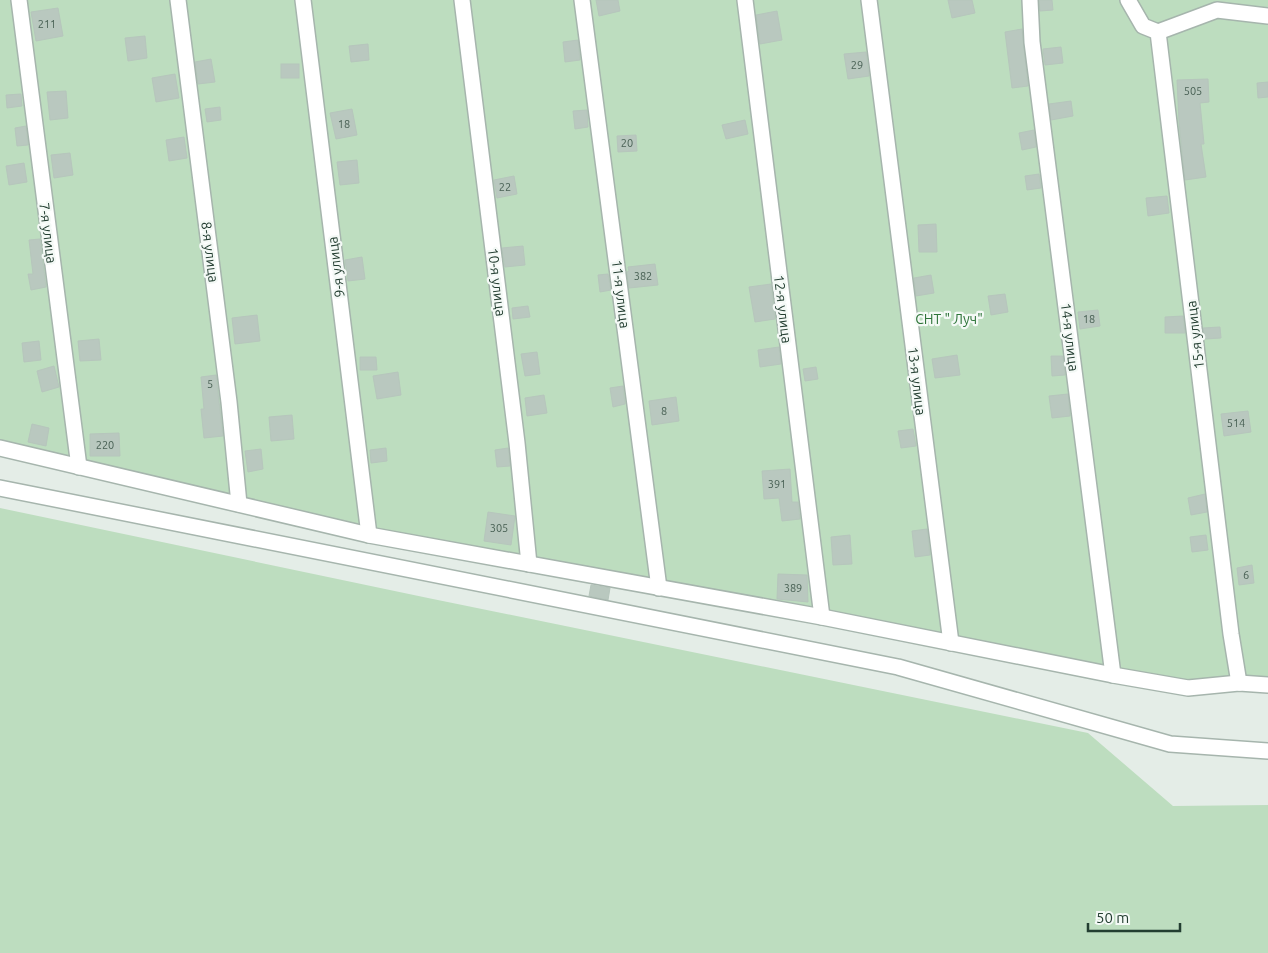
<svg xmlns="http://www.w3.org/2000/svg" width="1268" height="953" font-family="Ubuntu,sans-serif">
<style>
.green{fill:#bdddbf}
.building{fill:#b9c8bf;stroke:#b6c6bc}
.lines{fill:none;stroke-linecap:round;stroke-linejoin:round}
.minor-casing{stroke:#a6b5ad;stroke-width:18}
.minor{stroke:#fff;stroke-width:15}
.labels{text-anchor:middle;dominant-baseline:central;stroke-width:4.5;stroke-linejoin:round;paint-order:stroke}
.number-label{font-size:11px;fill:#486054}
.street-label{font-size:14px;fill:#233e31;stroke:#f4f9f6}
.park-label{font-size:14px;fill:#2e7439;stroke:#f4f9f6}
</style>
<rect width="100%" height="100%" fill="#e4ede7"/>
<g class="green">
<polygon points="0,0 1268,0 1268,688 1193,692 368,535 0,454"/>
<polygon points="0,508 428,598 1088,733 1173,806 1268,805 1268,953 0,953"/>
</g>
<g class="building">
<polygon points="596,0 618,0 620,11 599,16"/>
<polygon points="948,0 972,0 975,13 952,18"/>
<polygon points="1039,0 1052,0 1053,10 1040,11"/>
<polygon points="58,8 63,36 36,41 31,12"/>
<polygon points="777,11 782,40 760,44 756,15"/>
<polygon points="1022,29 1028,86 1012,88 1005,32"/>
<polygon points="145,36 147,58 128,61 125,38"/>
<polygon points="578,40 580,60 565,62 563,42"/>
<polygon points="368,44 369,60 351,62 349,46"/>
<polygon points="1061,47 1063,63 1045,65 1043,49"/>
<polygon points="866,52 869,76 848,79 844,54"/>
<polygon points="211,59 215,82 198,84 195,62"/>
<rect x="281" y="64" width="18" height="14"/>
<polygon points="175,74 179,98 156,102 152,78"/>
<polygon points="1208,79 1209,102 1200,103 1204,144 1201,144 1206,177 1185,180 1179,122 1177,80"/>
<polygon points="1268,82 1268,97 1258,98 1257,83"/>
<polygon points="66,91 68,118 50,120 47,92"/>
<polygon points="21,94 22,106 7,108 6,95"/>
<polygon points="1071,101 1073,116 1051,120 1049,104"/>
<polygon points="220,107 221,120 207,122 205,109"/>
<polygon points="352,109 357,135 336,139 330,113"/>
<polygon points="587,110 588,127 575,129 573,111"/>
<polygon points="745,120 748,134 726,139 722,125"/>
<polygon points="26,126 28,145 17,146 15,128"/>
<polygon points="1034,130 1036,147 1022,150 1019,133"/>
<polygon points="636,135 637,151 618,152 617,136"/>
<polygon points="184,137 187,158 169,161 166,140"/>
<polygon points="70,153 73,175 54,178 51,155"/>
<polygon points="357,160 359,183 340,185 337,162"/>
<polygon points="24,163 27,182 9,185 6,166"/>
<polygon points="1039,174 1041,188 1027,190 1025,176"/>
<polygon points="514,176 517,194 497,198 494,180"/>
<polygon points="1167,196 1169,213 1148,216 1146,198"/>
<polygon points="936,224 937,252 919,252 918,225"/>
<polygon points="40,239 46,287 31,290 28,274 33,274 29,240"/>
<polygon points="523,246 525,265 505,267 502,248"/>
<polygon points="362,257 365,279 348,281 345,260"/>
<polygon points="655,264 658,285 629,288 627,272 629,271 628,267"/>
<polygon points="608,274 611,290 600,292 598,275"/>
<polygon points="931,275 934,293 916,296 914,278"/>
<polygon points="771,284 775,319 755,322 749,287"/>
<polygon points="1005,294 1008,312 991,315 988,296"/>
<polygon points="528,306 530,317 513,319 512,308"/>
<polygon points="1098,310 1100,326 1080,329 1078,312"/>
<polygon points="257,315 260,341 235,344 232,318"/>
<polygon points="1183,316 1185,333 1165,333 1165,317"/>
<polygon points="1220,327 1221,338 1205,339 1203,328"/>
<polygon points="99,339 101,360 80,361 78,341"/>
<polygon points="39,341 41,360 24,362 22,343"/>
<polygon points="779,347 781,364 760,367 758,350"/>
<polygon points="537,352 540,374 525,376 521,354"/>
<polygon points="957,355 960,375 935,378 932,359"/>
<polygon points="1051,356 1063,356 1065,375 1052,376"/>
<polygon points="360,357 376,357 377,370 360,370"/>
<polygon points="54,366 59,387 42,392 37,371"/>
<polygon points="816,367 818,379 805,381 803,369"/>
<polygon points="398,372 401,395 377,399 373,376"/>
<polygon points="216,375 223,436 204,438 201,409 204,409 201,377"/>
<polygon points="623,386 625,404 613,407 610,388"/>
<polygon points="1068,394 1070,416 1052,418 1049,396"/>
<polygon points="544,395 547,413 527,416 525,398"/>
<polygon points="676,397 679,421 652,425 649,401"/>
<polygon points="1248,411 1251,432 1224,436 1221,414"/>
<polygon points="292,415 294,439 271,441 269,417"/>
<polygon points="32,424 49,428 46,446 28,442"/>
<polygon points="913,429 916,446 901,448 898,431"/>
<polygon points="119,433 120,456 90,456 90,434"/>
<polygon points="386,448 387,461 371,463 370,450"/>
<polygon points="508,448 510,466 497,467 495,450"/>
<polygon points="261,449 263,469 248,472 245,451"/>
<polygon points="790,469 792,502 798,502 800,519 782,521 779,498 764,499 762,471"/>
<polygon points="1205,494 1207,512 1191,515 1188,498"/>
<polygon points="488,512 515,516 511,545 484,541"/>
<polygon points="927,529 930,555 915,557 912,531"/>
<polygon points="850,535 852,564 833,565 831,537"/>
<polygon points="1206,535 1208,550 1192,552 1190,537"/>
<polygon points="1252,565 1254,583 1239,585 1237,568"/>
<polygon points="778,574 807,575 808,602 777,599"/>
<polygon points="591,585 610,588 608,600 589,596"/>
</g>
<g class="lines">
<g class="minor-casing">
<g id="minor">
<polyline points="19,0 79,467"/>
<polyline points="178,0 229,402 239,504"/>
<polyline points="303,0 369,535"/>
<polyline points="462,0 517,443 529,564"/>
<polyline points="582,0 659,588"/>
<polyline points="745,0 822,617"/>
<polyline points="869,0 951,643"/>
<polyline points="1030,0 1032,42 1113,675"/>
<polyline points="1128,0 1143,26 1158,32 1231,634 1239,683"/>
<polyline points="1158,32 1217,10 1268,16"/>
<polyline points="0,448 369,535 822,617 1113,675 1188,688 1239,683 1268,685"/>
<polyline points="0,488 898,667 1170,744 1268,751"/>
</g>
</g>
<use href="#minor" class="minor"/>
</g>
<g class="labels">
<g class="number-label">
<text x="47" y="24">211</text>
<text x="857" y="65">29</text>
<text x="1193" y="91">505</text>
<text x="344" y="124">18</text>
<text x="627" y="143">20</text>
<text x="505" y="187">22</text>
<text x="643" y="276">382</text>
<text x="1089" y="319">18</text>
<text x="210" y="384">5</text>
<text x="664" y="411">8</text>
<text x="1236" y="423">514</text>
<text x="105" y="445">220</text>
<text x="777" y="484">391</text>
<text x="499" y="528">305</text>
<text x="1246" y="575">6</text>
<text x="793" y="588">389</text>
</g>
<g class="street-label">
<text transform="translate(48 233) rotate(83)">7-я улица</text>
<text transform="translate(210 252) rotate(83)">8-я улица</text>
<text transform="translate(336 267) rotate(-97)">9-я улица</text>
<text transform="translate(497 282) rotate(83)">10-я улица</text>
<text transform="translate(621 294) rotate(83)">11-я улица</text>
<text transform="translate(783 309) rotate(83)">12-я улица</text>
<text transform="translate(1195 335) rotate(-97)">15-я улица</text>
<text transform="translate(1070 337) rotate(83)">14-я улица</text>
<text transform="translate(917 381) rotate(83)">13-я улица</text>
</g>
<g class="park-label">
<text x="949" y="319">СНТ " Луч"</text>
</g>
</g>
<path d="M1088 923v8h92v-8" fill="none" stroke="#233e31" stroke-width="2.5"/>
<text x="1096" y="923" font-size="15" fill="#233e31" stroke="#f4f9f6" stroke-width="4" paint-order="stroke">50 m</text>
</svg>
